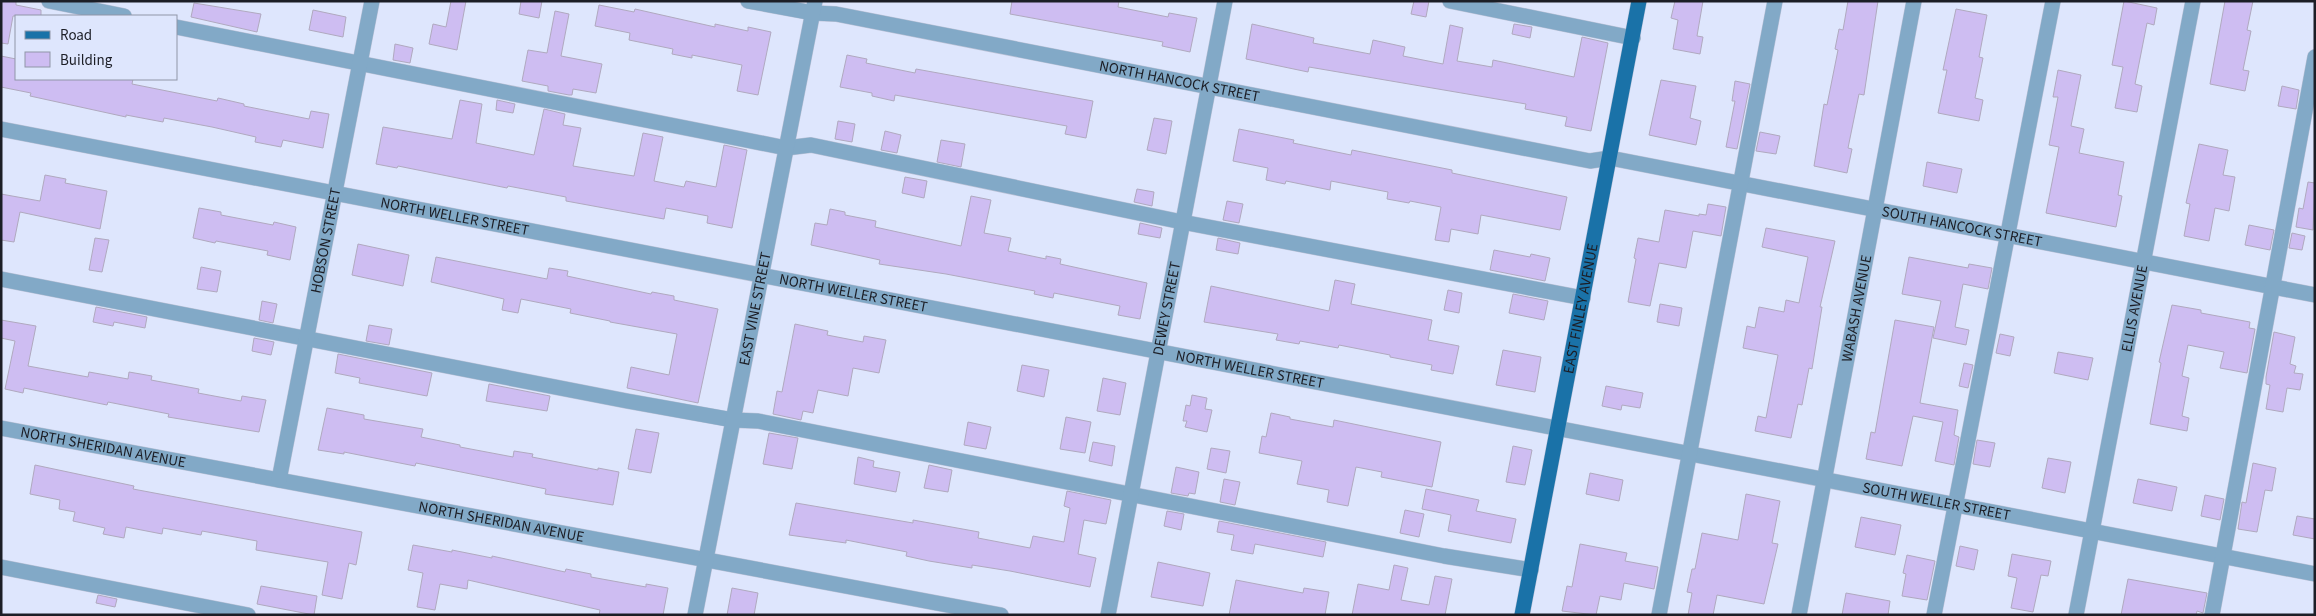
<svg xmlns="http://www.w3.org/2000/svg" width="2316" height="616" font-family="'Source Sans 3',sans-serif">
<style>
.building{fill:#cebdf2;stroke:#b0a9bf}
.lines{fill:none;stroke-linecap:round;stroke-linejoin:round}
.minor-casing{stroke:#bbc2d6;stroke-width:16}
.major-casing{stroke:#bbc2d6;stroke-width:16}
.minor{stroke:#82a9c7;stroke-width:15}
.major{stroke:#1a72a8;stroke-width:15}
.labels{text-anchor:middle;dominant-baseline:central;stroke-width:5;stroke-linejoin:round;paint-order:stroke}
.street-label{font-size:15px;fill:#1c1e26;stroke:#dee6fd}
</style>
<rect width="100%" height="100%" fill="#dee6fd"/>
<g class="building">
<polygon points="1,1 16,1 16,5 41,10 41,16 13,16 8,44 1,43"/>
<polygon points="451,1 466,1 457,50 429,44 433,24 446,27"/>
<polygon points="521,1 542,1 539,18 519,14"/>
<polygon points="1012,1 1119,1 1118,7 1168,17 1169,13 1197,18 1190,52 1162,46 1163,42 1010,14"/>
<polygon points="1414,1 1429,1 1426,17 1411,14"/>
<polygon points="1675,1 1703,1 1697,36 1703,37 1700,54 1673,49 1678,20 1671,18"/>
<polygon points="1848,1 1878,1 1864,95 1859,94 1848,148 1852,149 1847,173 1814,166 1824,104 1827,105 1838,50 1835,49 1839,29 1843,30"/>
<polygon points="2124,1 2157,8 2154,25 2147,23 2135,84 2142,86 2137,112 2115,108 2123,67 2112,65"/>
<polygon points="2225,1 2253,1 2247,30 2251,31 2243,70 2249,71 2245,91 2210,84"/>
<polygon points="194,3 261,14 257,32 191,17"/>
<polygon points="599,5 634,12 635,9 715,27 715,24 748,31 748,27 771,32 758,95 737,91 742,65 692,55 692,58 672,54 673,49 629,40 630,33 595,26"/>
<polygon points="1956,9 1987,15 1979,57 1983,58 1975,98 1983,100 1979,121 1938,113 1947,70 1943,70"/>
<polygon points="313,10 346,17 343,37 309,30"/>
<polygon points="555,11 569,14 561,56 602,64 596,93 573,89 572,95 569,95 548,91 548,86 522,81 528,50 547,53"/>
<polygon points="1252,24 1314,38 1313,43 1370,54 1373,40 1405,47 1403,56 1443,64 1450,25 1463,28 1457,61 1492,67 1493,60 1574,77 1582,37 1608,43 1591,131 1565,126 1567,117 1525,109 1526,104 1309,67 1308,72 1246,59"/>
<polygon points="1514,24 1532,27 1530,38 1512,34"/>
<polygon points="395,44 413,48 410,63 393,60"/>
<polygon points="847,55 867,59 866,63 915,73 916,69 1093,101 1086,138 1065,134 1067,126 895,95 894,101 872,96 872,93 840,87"/>
<polygon points="1,56 16,59 16,79 133,79 132,84 217,101 218,98 244,104 244,106 309,119 311,111 329,114 323,148 283,140 281,147 255,142 256,137 212,127 164,118 163,122 126,115 126,117 30,96 31,93 1,87"/>
<polygon points="2058,70 2081,75 2071,126 2084,129 2079,153 2124,162 2118,195 2122,196 2116,227 2046,213 2059,147 2049,145 2058,97 2053,97"/>
<polygon points="1661,80 1696,86 1690,118 1701,121 1696,145 1649,135"/>
<polygon points="1735,81 1750,84 1737,149 1726,147 1735,101 1732,101"/>
<polygon points="2282,86 2299,90 2296,109 2278,106"/>
<polygon points="460,100 482,104 476,143 534,155 544,109 565,114 563,125 581,128 573,166 609,172 634,176 643,133 663,137 654,181 684,187 686,181 716,187 724,145 747,150 732,228 707,223 708,216 666,208 664,219 566,201 566,197 508,186 507,188 398,166 397,168 376,164 383,127 452,139"/>
<polygon points="497,100 515,104 513,113 496,110"/>
<polygon points="1154,118 1172,121 1166,154 1147,150"/>
<polygon points="838,121 855,124 852,142 835,139"/>
<polygon points="1239,129 1294,140 1293,143 1351,155 1352,150 1452,170 1452,173 1567,197 1560,230 1481,215 1478,234 1451,229 1449,242 1435,240 1441,207 1410,201 1409,203 1387,199 1388,192 1331,181 1330,190 1286,181 1285,184 1266,180 1268,168 1233,161"/>
<polygon points="885,131 901,135 897,153 881,150"/>
<polygon points="1760,132 1780,136 1776,154 1756,151"/>
<polygon points="941,140 965,144 961,167 937,162"/>
<polygon points="2199,144 2228,150 2223,175 2235,177 2229,211 2215,208 2209,241 2184,236 2190,204 2186,203"/>
<polygon points="1927,162 1962,169 1957,193 1923,186"/>
<polygon points="45,175 66,179 65,183 107,191 100,229 20,212 14,242 1,240 1,194 40,201"/>
<polygon points="905,177 927,181 924,198 902,193"/>
<polygon points="2308,182 2315,183 2313,230 2296,227 2299,208 2303,209"/>
<polygon points="1137,189 1154,192 1152,206 1134,202"/>
<polygon points="971,196 991,200 984,233 1011,238 1008,251 1046,259 1046,256 1061,259 1060,264 1147,283 1140,319 1118,315 1120,306 1054,293 1053,298 1034,294 1035,291 946,274 879,264 880,260 811,245 815,223 827,225 830,209 845,212 845,215 876,221 875,227 961,246"/>
<polygon points="1227,201 1243,204 1239,223 1223,220"/>
<polygon points="1708,204 1726,207 1721,236 1693,231 1686,268 1659,263 1650,306 1628,302 1636,259 1634,258 1638,238 1659,242 1665,210 1699,216 1699,214 1706,215"/>
<polygon points="199,208 221,212 221,215 273,225 274,222 296,227 290,260 267,255 268,251 216,241 215,243 193,238"/>
<polygon points="1140,223 1162,228 1160,238 1138,234"/>
<polygon points="2249,225 2274,230 2270,250 2245,245"/>
<polygon points="1766,228 1835,241 1820,307 1822,307 1812,369 1809,368 1802,405 1798,404 1791,438 1755,431 1758,416 1766,418 1778,355 1743,348 1747,326 1755,328 1759,307 1784,312 1786,300 1799,303 1808,257 1762,247"/>
<polygon points="2292,233 2305,236 2302,250 2289,248"/>
<polygon points="95,238 109,240 102,272 89,270"/>
<polygon points="1218,238 1240,243 1238,254 1216,250"/>
<polygon points="358,244 409,255 403,286 352,275"/>
<polygon points="1494,250 1530,257 1531,254 1550,258 1545,281 1490,270"/>
<polygon points="436,257 547,279 549,268 568,271 567,276 651,294 652,292 674,296 674,300 718,309 698,403 627,388 631,367 669,375 677,334 610,322 610,321 570,313 571,309 521,299 518,313 502,310 504,299 431,282"/>
<polygon points="1909,257 1968,268 1969,264 1992,268 1988,289 1963,284 1955,327 1969,330 1966,345 1933,338 1941,301 1902,294"/>
<polygon points="201,267 221,271 217,292 197,289"/>
<polygon points="1335,280 1355,284 1351,304 1432,320 1428,340 1459,346 1453,374 1431,370 1432,365 1390,357 1390,355 1339,345 1338,348 1300,341 1299,344 1276,340 1278,334 1204,322 1211,286 1329,311"/>
<polygon points="1448,290 1462,293 1459,313 1444,310"/>
<polygon points="1513,294 1548,301 1544,320 1509,313"/>
<polygon points="262,301 277,304 273,323 259,320"/>
<polygon points="1660,304 1682,308 1679,326 1657,322"/>
<polygon points="2172,305 2201,310 2201,313 2250,322 2249,328 2255,329 2247,373 2220,368 2224,352 2188,345 2182,376 2189,378 2182,416 2189,418 2187,431 2150,424 2161,363 2159,362"/>
<polygon points="96,307 147,317 145,328 114,322 113,326 93,322"/>
<polygon points="1,320 36,326 28,366 88,377 89,372 128,379 129,372 152,376 151,380 199,389 198,393 241,401 242,396 266,400 259,432 168,417 169,414 108,402 107,405 24,388 23,393 5,389 15,341 1,338"/>
<polygon points="1895,320 1934,327 1920,403 1958,410 1954,435 1959,437 1954,465 1935,461 1943,422 1913,416 1902,466 1866,459 1871,432 1875,433"/>
<polygon points="795,324 828,331 827,335 863,342 864,336 886,340 879,373 853,368 848,396 818,390 813,413 803,411 801,420 773,414 777,391 782,392"/>
<polygon points="369,325 392,329 389,345 366,341"/>
<polygon points="2274,332 2295,337 2290,364 2296,366 2294,373 2303,374 2300,390 2287,388 2283,412 2266,409 2270,385 2266,384 2266,377"/>
<polygon points="2000,334 2014,337 2010,356 1996,353"/>
<polygon points="254,338 274,342 271,355 252,351"/>
<polygon points="1503,350 1541,357 1535,392 1496,385"/>
<polygon points="2058,352 2093,358 2088,380 2054,373"/>
<polygon points="338,354 432,373 427,396 359,383 360,378 335,373"/>
<polygon points="1964,363 1973,365 1968,388 1959,386"/>
<polygon points="1022,365 1049,370 1044,397 1017,391"/>
<polygon points="1103,378 1126,383 1120,415 1097,411"/>
<polygon points="489,384 550,396 547,411 486,401"/>
<polygon points="1606,386 1643,393 1640,408 1622,405 1621,410 1602,406"/>
<polygon points="1192,395 1207,398 1205,409 1212,410 1207,432 1185,427 1187,421 1183,421 1186,405 1190,406"/>
<polygon points="327,408 364,415 364,419 423,429 421,437 460,445 460,447 513,457 514,451 533,454 532,457 598,470 598,468 619,472 613,505 545,494 546,489 416,463 415,466 344,452 344,454 318,450"/>
<polygon points="1271,413 1290,417 1290,419 1333,427 1334,420 1441,442 1432,487 1381,477 1382,472 1356,467 1348,506 1327,502 1329,490 1297,484 1302,461 1259,453 1262,436 1266,437"/>
<polygon points="1066,417 1091,422 1085,453 1060,449"/>
<polygon points="968,422 991,427 986,449 964,445"/>
<polygon points="636,429 659,433 651,473 628,469"/>
<polygon points="769,433 798,438 792,469 763,464"/>
<polygon points="1977,440 1995,443 1990,467 1973,464"/>
<polygon points="1093,442 1115,446 1112,466 1089,461"/>
<polygon points="1513,446 1532,450 1525,485 1506,482"/>
<polygon points="1211,448 1230,451 1226,473 1207,469"/>
<polygon points="858,457 874,461 873,467 900,472 896,492 854,484"/>
<polygon points="2048,458 2071,462 2065,493 2042,488"/>
<polygon points="2253,463 2276,468 2272,491 2265,490 2257,532 2238,529 2242,502 2246,503"/>
<polygon points="35,465 134,486 133,489 362,532 356,565 349,563 342,599 322,595 328,562 256,550 257,541 202,531 201,535 163,528 162,534 126,527 124,538 103,534 105,528 73,521 75,512 59,509 60,500 30,494"/>
<polygon points="929,465 952,470 948,492 924,488"/>
<polygon points="1176,467 1199,472 1195,494 1189,493 1188,496 1171,493"/>
<polygon points="1590,473 1623,480 1619,501 1586,494"/>
<polygon points="1224,479 1240,482 1235,505 1220,502"/>
<polygon points="2138,479 2177,487 2172,511 2133,503"/>
<polygon points="1426,489 1479,500 1476,511 1516,519 1511,543 1448,531 1451,515 1422,509"/>
<polygon points="1067,491 1111,500 1106,524 1084,520 1078,554 1096,558 1090,587 1010,571 972,565 972,568 929,561 906,556 907,552 846,540 846,543 789,535 796,503 913,523 913,520 979,532 978,538 1030,548 1033,536 1064,542 1070,508 1064,506"/>
<polygon points="1746,494 1780,501 1772,543 1778,544 1764,604 1717,595 1713,615 1688,615 1692,593 1687,592 1692,569 1695,569 1702,533 1738,540"/>
<polygon points="2205,495 2224,499 2220,520 2201,516"/>
<polygon points="1405,510 1424,514 1419,537 1400,533"/>
<polygon points="1167,511 1184,514 1181,530 1164,526"/>
<polygon points="2297,516 2315,519 2315,539 2293,535"/>
<polygon points="1861,517 1901,525 1895,555 1855,547"/>
<polygon points="1219,521 1326,542 1323,557 1255,544 1253,554 1231,550 1234,535 1217,532"/>
<polygon points="1580,544 1627,553 1625,561 1658,567 1654,589 1624,583 1621,600 1600,596 1596,615 1562,611 1567,586 1572,587"/>
<polygon points="413,545 452,552 452,550 492,558 492,556 565,572 566,569 591,574 591,577 646,587 646,584 668,588 663,615 599,615 600,610 468,580 467,589 440,584 435,610 417,607 423,573 408,570"/>
<polygon points="1960,546 1978,550 1974,570 1956,566"/>
<polygon points="2012,554 2051,561 2048,576 2041,575 2033,612 2011,608 2017,578 2008,576"/>
<polygon points="1907,555 1935,561 1927,600 1902,596 1906,574 1903,573"/>
<polygon points="1158,562 1210,573 1203,606 1151,597"/>
<polygon points="1394,565 1408,568 1401,600 1429,605 1435,576 1452,579 1445,615 1352,615 1358,584 1389,590"/>
<polygon points="2128,579 2207,593 2203,613 2197,611 2196,615 2121,615"/>
<polygon points="1236,580 1303,593 1304,588 1329,592 1325,615 1229,615"/>
<polygon points="261,586 317,596 314,615 257,604"/>
<polygon points="732,588 758,593 754,615 727,615"/>
<polygon points="1846,593 1890,601 1888,615 1842,615"/>
<polygon points="98,595 117,599 115,607 96,603"/>
</g>
<g class="lines">
<g class="minor-casing">
<g id="minor">
<polyline points="49,1 124,16"/>
<path id="s1" d="M748,1L813,13L836,14L1590,161L1610,158L2315,295"/>
<polyline points="1450,1 1633,38"/>
<polyline points="176,27 706,132 786,148 811,145 1182,222 1583,298"/>
<path id="s2" d="M1,129L2315,574"/>
<polyline points="1,279 627,401 733,420 758,421 1444,556 1531,570"/>
<path id="s3" d="M1,428L1001,615"/>
<path id="s4" d="M279,480L372,1"/>
<polyline points="1,567 248,615"/>
<path id="s5" d="M695,615L815,1"/>
<path id="s6" d="M1108,615L1225,1"/>
<polyline points="1659,615 1775,1"/>
<path id="s7" d="M1799,615L1914,1"/>
<polyline points="1934,615 2053,1"/>
<path id="s8" d="M2076,615L2193,1"/>
<polyline points="2212,615 2315,57"/>
</g>
</g>
<g class="major-casing">
<g id="major">
<path id="s9" d="M1522,615L1639,1"/>
</g>
</g>
<use href="#minor" class="minor"/>
<use href="#major" class="major"/>
</g>
<g class="labels">
<g class="street-label">
<text stroke="none"><textPath href="#s1" startOffset="439">NORTH HANCOCK STREET</textPath></text>
<text stroke="none"><textPath href="#s2" startOffset="462">NORTH WELLER STREET</textPath></text>
<text stroke="none"><textPath href="#s1" startOffset="1236">SOUTH HANCOCK STREET</textPath></text>
<text stroke="none"><textPath href="#s4" startOffset="244">HOBSON STREET</textPath></text>
<text stroke="none"><textPath href="#s2" startOffset="868">NORTH WELLER STREET</textPath></text>
<text stroke="none"><textPath href="#s5" startOffset="312">EAST VINE STREET</textPath></text>
<text stroke="none"><textPath href="#s6" startOffset="312">DEWEY STREET</textPath></text>
<text stroke="none"><textPath href="#s9" startOffset="312">EAST FINLEY AVENUE</textPath></text>
<text stroke="none"><textPath href="#s7" startOffset="312">WABASH AVENUE</textPath></text>
<text stroke="none"><textPath href="#s8" startOffset="312">ELLIS AVENUE</textPath></text>
<text stroke="none"><textPath href="#s2" startOffset="1272">NORTH WELLER STREET</textPath></text>
<text stroke="none"><textPath href="#s3" startOffset="104">NORTH SHERIDAN AVENUE</textPath></text>
<text stroke="none"><textPath href="#s2" startOffset="1971">SOUTH WELLER STREET</textPath></text>
<text stroke="none"><textPath href="#s3" startOffset="509">NORTH SHERIDAN AVENUE</textPath></text>
</g>
</g>
<rect width="2316" height="616" fill="none" stroke="#1c1e26" stroke-width="5"/>
<rect x="15" y="15" width="162" height="65" fill="#dee6fd" stroke="#9096a7"/>
<rect x="25" y="31" width="25" height="8" fill="#1a72a8" stroke="#9096a7"/>
<text x="60" y="40" font-size="15" fill="#1c1e26">Road</text>
<rect x="25" y="52" width="25" height="15" fill="#cebdf2" stroke="#9096a7"/>
<text x="60" y="65" font-size="15" fill="#1c1e26">Building</text>
</svg>
